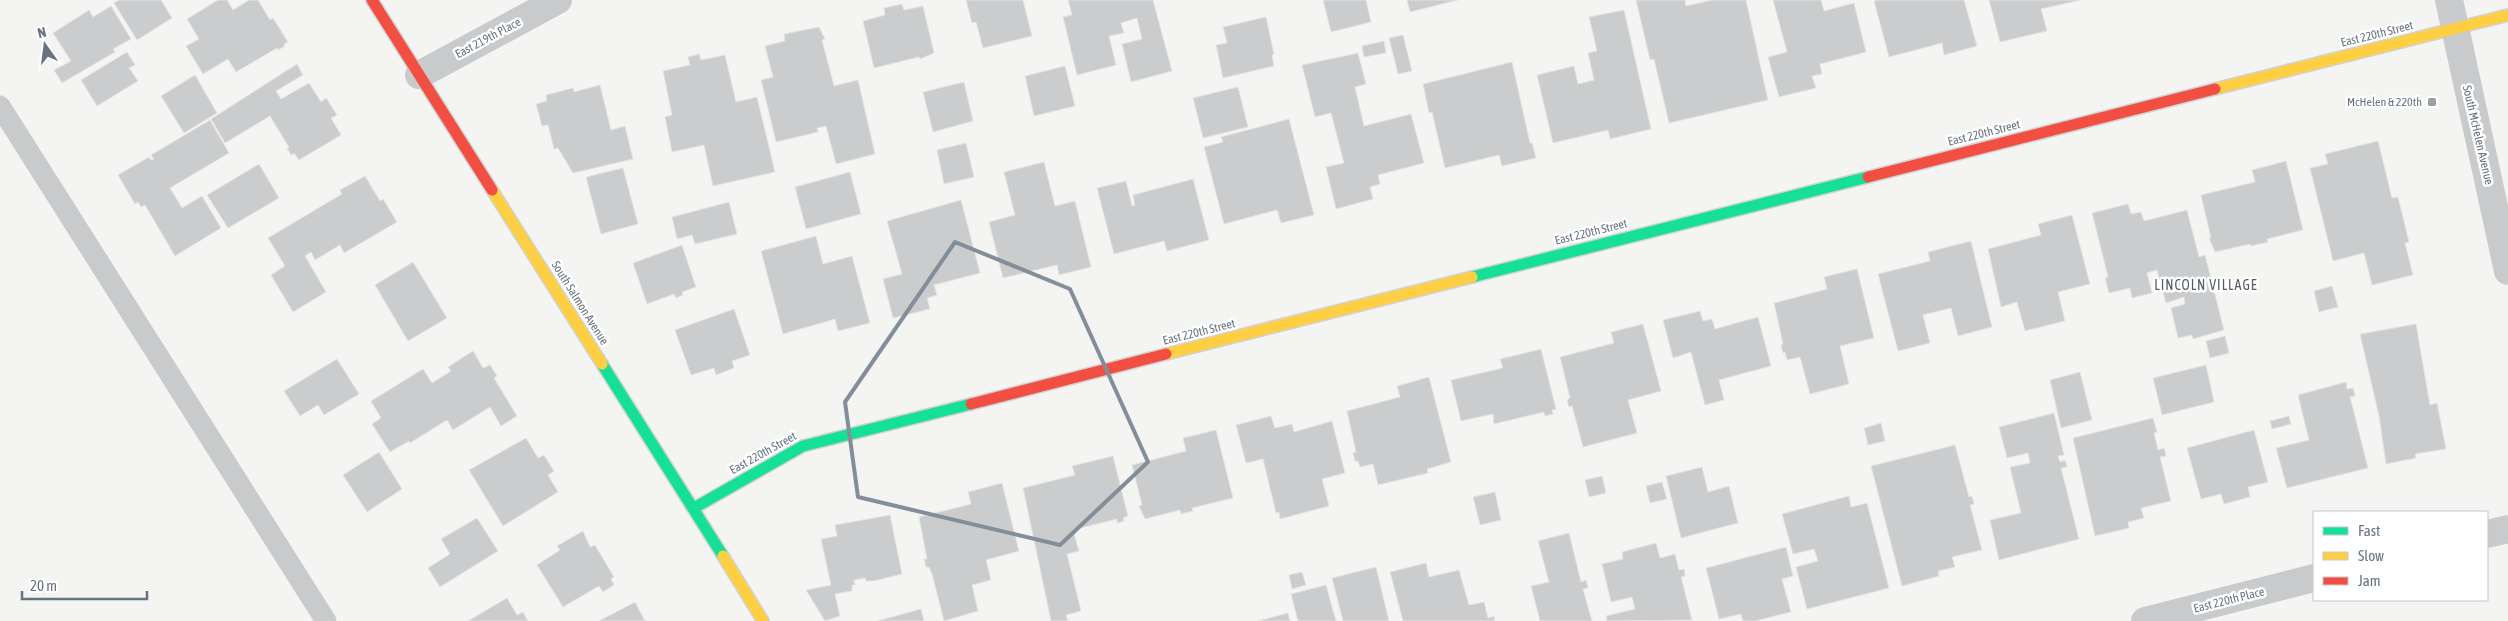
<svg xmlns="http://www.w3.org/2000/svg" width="2508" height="621" font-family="'Asap Condensed',sans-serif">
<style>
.building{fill:#cbcccd;stroke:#e4e4e3}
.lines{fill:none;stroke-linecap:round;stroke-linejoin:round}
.fast-casing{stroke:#d1d2d2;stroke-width:14}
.slow-casing{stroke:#d1d2d2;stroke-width:14}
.jam-casing{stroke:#d1d2d2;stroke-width:14}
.lane{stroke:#c9cacb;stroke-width:21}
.street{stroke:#c9cacb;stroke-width:28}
.fast{stroke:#16e098;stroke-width:11}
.slow{stroke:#ffcf43;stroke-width:11}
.jam{stroke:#f24e42;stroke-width:11}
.marked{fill:none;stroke:#848e98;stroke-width:4;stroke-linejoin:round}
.poi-dot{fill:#98a0a8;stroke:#fff;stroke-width:2}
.labels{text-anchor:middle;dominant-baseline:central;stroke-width:5;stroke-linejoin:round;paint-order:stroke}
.street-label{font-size:12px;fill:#677380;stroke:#fff}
.poi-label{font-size:12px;fill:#677380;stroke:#fff;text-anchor:end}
.neighbourhood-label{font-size:14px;letter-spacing:1px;fill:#545c66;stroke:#fff}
</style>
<rect width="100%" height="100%" fill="#f4f4f3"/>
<g class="building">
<polygon points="119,0 161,0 172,18 137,40 114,3"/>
<polygon points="218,0 227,0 233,10 249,0 258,0 270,20 273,18 288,42 284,44 285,46 278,50 277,48 236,72 228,59 203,74 186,46 199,39 187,19"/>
<polygon points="966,0 1023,0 1032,36 983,48 976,22 972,23"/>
<polygon points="1068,0 1153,0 1172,71 1131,82 1122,44 1142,39 1137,18 1121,23 1124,33 1109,36 1116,65 1077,75 1063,17 1072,15"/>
<polygon points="1323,0 1366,0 1371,22 1331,32"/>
<polygon points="1407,0 1458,0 1410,12"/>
<polygon points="1636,0 1685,0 1686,6 1712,0 1746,0 1768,100 1669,123 1654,59 1650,60"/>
<polygon points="1773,0 1821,0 1824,11 1854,3 1866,52 1820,64 1822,74 1812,76 1816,88 1779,97 1768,57 1787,52"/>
<polygon points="1878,0 1964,0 1977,46 1944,55 1942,43 1889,57 1874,1"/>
<polygon points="1989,0 2081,0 2041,9 2047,31 2000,42"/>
<polygon points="902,4 904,10 923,6 934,53 920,59 919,57 874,68 863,21 885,15 884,8"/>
<polygon points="111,6 131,39 113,49 115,52 62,83 54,70 71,61 53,33 89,10 93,17"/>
<polygon points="1624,10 1651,129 1610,139 1608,130 1553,143 1537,75 1574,66 1578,84 1594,80 1588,53 1597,51 1589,17"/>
<polygon points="1266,17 1274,54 1272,55 1274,66 1223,78 1216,45 1227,43 1223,27"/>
<polygon points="819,27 825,39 822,40 834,86 858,80 875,154 836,164 826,126 817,128 818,132 776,142 761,80 773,77 765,46 785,41 784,34"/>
<polygon points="1403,35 1412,71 1398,74 1389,38"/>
<polygon points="1384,41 1386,53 1364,57 1362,46"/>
<polygon points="127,52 135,65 129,68 138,81 97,106 81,80"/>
<polygon points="1358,53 1366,84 1355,87 1364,126 1411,114 1424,163 1378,175 1380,184 1370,187 1373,199 1336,209 1326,167 1344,163 1331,113 1315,117 1302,65"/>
<polygon points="699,54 701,60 725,55 736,102 757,97 775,172 713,186 704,145 672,152 665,117 672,115 663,71 690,65 688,57"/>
<polygon points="1512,62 1530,143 1532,143 1536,158 1502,166 1499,155 1445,168 1432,112 1429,113 1423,84"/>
<polygon points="297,64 303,75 276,91 281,99 309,83 321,102 326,98 337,115 331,118 341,135 299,160 294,153 291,155 287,148 289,147 270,116 225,143 211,119"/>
<polygon points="1065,66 1075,106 1034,116 1025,76"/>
<polygon points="195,75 217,113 184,133 161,96"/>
<polygon points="964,82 973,121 933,132 923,92"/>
<polygon points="600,85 611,130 625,126 633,159 573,173 558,148 554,149 548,125 542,126 536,104 547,101 546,95 573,88 574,92"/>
<polygon points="1238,87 1248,127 1203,138 1193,98"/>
<polygon points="1289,119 1314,215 1281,223 1277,210 1224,224 1204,147 1223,142 1221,137"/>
<polygon points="210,120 229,153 170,188 182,208 202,196 221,228 175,256 145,205 141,207 138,202 135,204 118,175 149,157 151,160 154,159 151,155"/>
<polygon points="2378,141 2392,198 2398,197 2409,242 2405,243 2413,275 2372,285 2364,253 2333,261 2310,168 2328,164 2325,154"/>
<polygon points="966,143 974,177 944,184 937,150"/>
<polygon points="2286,161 2303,230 2267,239 2268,242 2251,246 2250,244 2215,252 2209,238 2211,238 2201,195 2255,182 2252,170"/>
<polygon points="1044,162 1055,206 1075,201 1091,267 1059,275 1057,265 1003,278 989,222 1015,215 1004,172"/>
<polygon points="259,164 279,198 228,228 207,195"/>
<polygon points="623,168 638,224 601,234 586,177"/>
<polygon points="850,172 861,214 806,229 795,187"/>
<polygon points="365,176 380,201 383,199 397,222 344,253 340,245 315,260 311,252 305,256 326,292 293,312 271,275 285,266 268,238 342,194 340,190"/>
<polygon points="1193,179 1209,240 1167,251 1164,241 1114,254 1097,188 1126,181 1132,206 1135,205 1133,195"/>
<polygon points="961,200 980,273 934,285 937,295 927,298 930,309 893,318 883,279 902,274 887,221"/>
<polygon points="729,202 737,234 695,244 692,235 677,239 672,217"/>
<polygon points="2128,204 2131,214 2141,212 2144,221 2187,210 2199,257 2205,255 2224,330 2193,339 2192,335 2178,338 2171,308 2185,304 2184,297 2166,303 2157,270 2147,273 2152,293 2132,298 2130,288 2109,293 2105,278 2108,277 2092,213"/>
<polygon points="2072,215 2090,284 2058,292 2065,321 2025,331 2017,302 2001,307 1988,249 2041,235 2038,224"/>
<polygon points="816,236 823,264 852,256 870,323 838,331 835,319 783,334 761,251"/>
<polygon points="1971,241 1992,327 1958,336 1951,308 1923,315 1930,343 1898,351 1878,274 1930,261 1928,252"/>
<polygon points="682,245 696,287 682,292 683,295 676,298 674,294 647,304 633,263"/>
<polygon points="413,262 447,318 408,341 375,285"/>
<polygon points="1857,269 1874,338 1840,346 1849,384 1810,394 1800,357 1787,360 1785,352 1783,353 1781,345 1783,344 1774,303 1827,289 1824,277"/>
<polygon points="2332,286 2338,307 2319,312 2314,291"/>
<polygon points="734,309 750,355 732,361 734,368 716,375 714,368 691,375 675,330"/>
<polygon points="1700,311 1703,321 1712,319 1715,329 1758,317 1771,366 1719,380 1724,400 1705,405 1691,352 1673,358 1663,320"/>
<polygon points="1643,324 1661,391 1628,400 1637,433 1583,447 1572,406 1569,407 1567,400 1570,398 1560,357 1614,343 1611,332"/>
<polygon points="2416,324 2430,405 2437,403 2446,449 2415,454 2416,458 2386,464 2379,416 2360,334"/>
<polygon points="2225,336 2229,353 2210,358 2206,341"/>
<polygon points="1541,349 1556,409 1552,410 1553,414 1545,416 1544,412 1494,424 1493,414 1461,421 1451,380 1503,368 1500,359"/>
<polygon points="473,351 483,368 490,365 497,376 494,378 517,416 501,426 490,407 453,430 447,420 410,443 409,441 390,452 372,424 381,418 371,401 423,369 432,383 451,371 448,367"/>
<polygon points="337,359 359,394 324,415 318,405 300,416 284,391"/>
<polygon points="2206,365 2214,402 2162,415 2153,378"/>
<polygon points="2080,372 2092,420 2061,428 2050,380"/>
<polygon points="1429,377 1451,462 1427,469 1428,473 1378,485 1373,464 1360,467 1358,461 1355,461 1353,453 1356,452 1347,411 1400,397 1397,386"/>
<polygon points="2346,382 2347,389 2353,388 2355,396 2350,397 2368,468 2287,488 2276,448 2309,440 2298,395"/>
<polygon points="2054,413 2064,455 2058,456 2060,462 2065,460 2067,467 2061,468 2079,539 1999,560 1990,520 2021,513 2010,467 2030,463 2028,453 2007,458 1999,427"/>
<polygon points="1271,416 1275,428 1292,424 1294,432 1332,421 1345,473 1322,479 1329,506 1280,519 1279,512 1276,513 1263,459 1246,463 1236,425"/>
<polygon points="2289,416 2291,424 2272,429 2270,421"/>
<polygon points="2153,418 2157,432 2154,433 2158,450 2164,448 2166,456 2160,457 2171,501 2141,508 2144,518 2128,522 2129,528 2095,536 2073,438"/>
<polygon points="1881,423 1885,441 1868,445 1864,428"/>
<polygon points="1216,430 1233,498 1192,508 1193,511 1181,514 1180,510 1145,519 1139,506 1142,505 1132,465 1186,451 1183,438"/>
<polygon points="2254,430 2268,482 2248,487 2250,497 2224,504 2221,494 2201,499 2187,448"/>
<polygon points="526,438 538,458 544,455 554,471 548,475 558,492 503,526 469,470"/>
<polygon points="1955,445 1969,497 1972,496 1974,504 1970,505 1982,550 1952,557 1955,567 1938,571 1939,576 1902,586 1871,466"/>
<polygon points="379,452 402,489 367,512 343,475"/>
<polygon points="1113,456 1128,516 1123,518 1124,521 1117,523 1117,519 1073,530 1079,551 1067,554 1081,611 1066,615 1068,621 1051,621 1023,488 1075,475 1072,466"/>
<polygon points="1702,467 1708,492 1729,486 1738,523 1681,538 1666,476"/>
<polygon points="1602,476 1606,493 1589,497 1585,480"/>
<polygon points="1662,482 1667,499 1650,503 1646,486"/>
<polygon points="1002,483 1019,551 986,560 991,580 972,585 978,611 944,621 932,574 929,567 926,567 924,559 927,559 919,517 971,504 968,492"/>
<polygon points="1495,492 1501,520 1480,525 1473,497"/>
<polygon points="1849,496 1851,507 1867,503 1889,588 1807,609 1796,567 1818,561 1814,549 1793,554 1782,514"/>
<polygon points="890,515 902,574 874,581 866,581 865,578 854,580 855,585 852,585 852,591 835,594 840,616 825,621 806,590 831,585 821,539 837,536 835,525"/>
<polygon points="477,518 498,551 440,587 428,568 450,554 441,539"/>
<polygon points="583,531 590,547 595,545 614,577 611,579 614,585 603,592 599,586 563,607 537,565 560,550 557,546"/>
<polygon points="1569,533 1581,582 1586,580 1588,588 1583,589 1592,621 1540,621 1531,586 1549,582 1538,541"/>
<polygon points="1656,543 1660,558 1675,554 1679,570 1684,569 1685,576 1681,577 1692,620 1607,621 1606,616 1635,609 1632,597 1611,602 1602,564 1623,559 1622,552"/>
<polygon points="1786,547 1793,576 1782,579 1791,612 1755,621 1743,621 1741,614 1719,619 1706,568"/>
<polygon points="1426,563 1429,577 1459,570 1469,605 1484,602 1488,618 1494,616 1495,621 1403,621 1390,572"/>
<polygon points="1376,567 1389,621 1343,621 1332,578"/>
<polygon points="1302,572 1306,585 1292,589 1289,575"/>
<polygon points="1326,585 1336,621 1298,621 1291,594"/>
<polygon points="507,598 517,615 523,612 528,621 468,621"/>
<polygon points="635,602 645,621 599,621"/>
<polygon points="921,609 924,621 877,621"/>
<polygon points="1288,613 1290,621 1258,621"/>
</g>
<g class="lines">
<g class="fast-casing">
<g id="fast">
<polyline points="1472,277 1868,177"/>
<polyline points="602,364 723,556"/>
<polyline points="694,508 803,446 971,404"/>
</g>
</g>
<g class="slow-casing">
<g id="slow">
<polyline points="2215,89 2508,15"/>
<polyline points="492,190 602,364"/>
<polyline points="1166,354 1472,277"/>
<polyline points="723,556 763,621"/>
</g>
</g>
<g class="jam-casing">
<g id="jam">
<polyline points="372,0 492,190"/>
<polyline points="1868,177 2215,89"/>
<polyline points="971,404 1166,354"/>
</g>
</g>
<polyline class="lane" points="0,106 326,621"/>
<g class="street">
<polyline points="2449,0 2508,271"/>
<polyline points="419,75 558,0"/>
<polyline points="2487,534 2508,529"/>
<polyline points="2145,621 2314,578"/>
</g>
<use href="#fast" class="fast"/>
<use href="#slow" class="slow"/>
<use href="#jam" class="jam"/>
</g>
<path class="marked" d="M955,242L1070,289L1148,462L1060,545L858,497L845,402Z"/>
<rect class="poi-dot" x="2427" y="97" width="10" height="10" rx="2.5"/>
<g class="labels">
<g class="street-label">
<text transform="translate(2377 34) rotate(-14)">East 220th Street</text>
<text transform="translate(488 38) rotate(-28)">East 219th Place</text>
<text transform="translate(1984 133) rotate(-14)">East 220th Street</text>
<text transform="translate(2478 135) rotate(77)">South McHelen Avenue</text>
<text transform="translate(1591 232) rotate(-14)">East 220th Street</text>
<text transform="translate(580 303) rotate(58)">South Salmon Avenue</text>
<text transform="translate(1199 332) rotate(-14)">East 220th Street</text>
<text transform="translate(763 453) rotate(-29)">East 220th Street</text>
<text transform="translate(2229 600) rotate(-14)">East 220th Place</text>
</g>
<g class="poi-label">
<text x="2422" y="102">McHelen &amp; 220th</text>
</g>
<g class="neighbourhood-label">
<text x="2206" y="285">LINCOLN VILLAGE</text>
</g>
</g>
<rect x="2313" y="511" width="175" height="90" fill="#ffffff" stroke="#c2c7cc"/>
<rect x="2323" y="527" width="25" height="8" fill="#16e098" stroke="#c2c7cc"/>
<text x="2358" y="536" font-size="15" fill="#677380">Fast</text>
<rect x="2323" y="552" width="25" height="8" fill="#ffcf43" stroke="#c2c7cc"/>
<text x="2358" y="561" font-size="15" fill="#677380">Slow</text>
<rect x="2323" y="577" width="25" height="8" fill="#f24e42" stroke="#c2c7cc"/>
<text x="2358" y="586" font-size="15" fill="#677380">Jam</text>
<g transform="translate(45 45) rotate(346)" stroke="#ffffff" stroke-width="4" paint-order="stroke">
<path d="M0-4L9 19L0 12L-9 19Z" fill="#677380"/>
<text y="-8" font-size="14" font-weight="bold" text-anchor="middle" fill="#677380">N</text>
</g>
<path d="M22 591v8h125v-8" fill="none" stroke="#677380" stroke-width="2.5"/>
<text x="30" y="591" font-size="15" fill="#677380" stroke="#ffffff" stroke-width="4" paint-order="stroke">20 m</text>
</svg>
